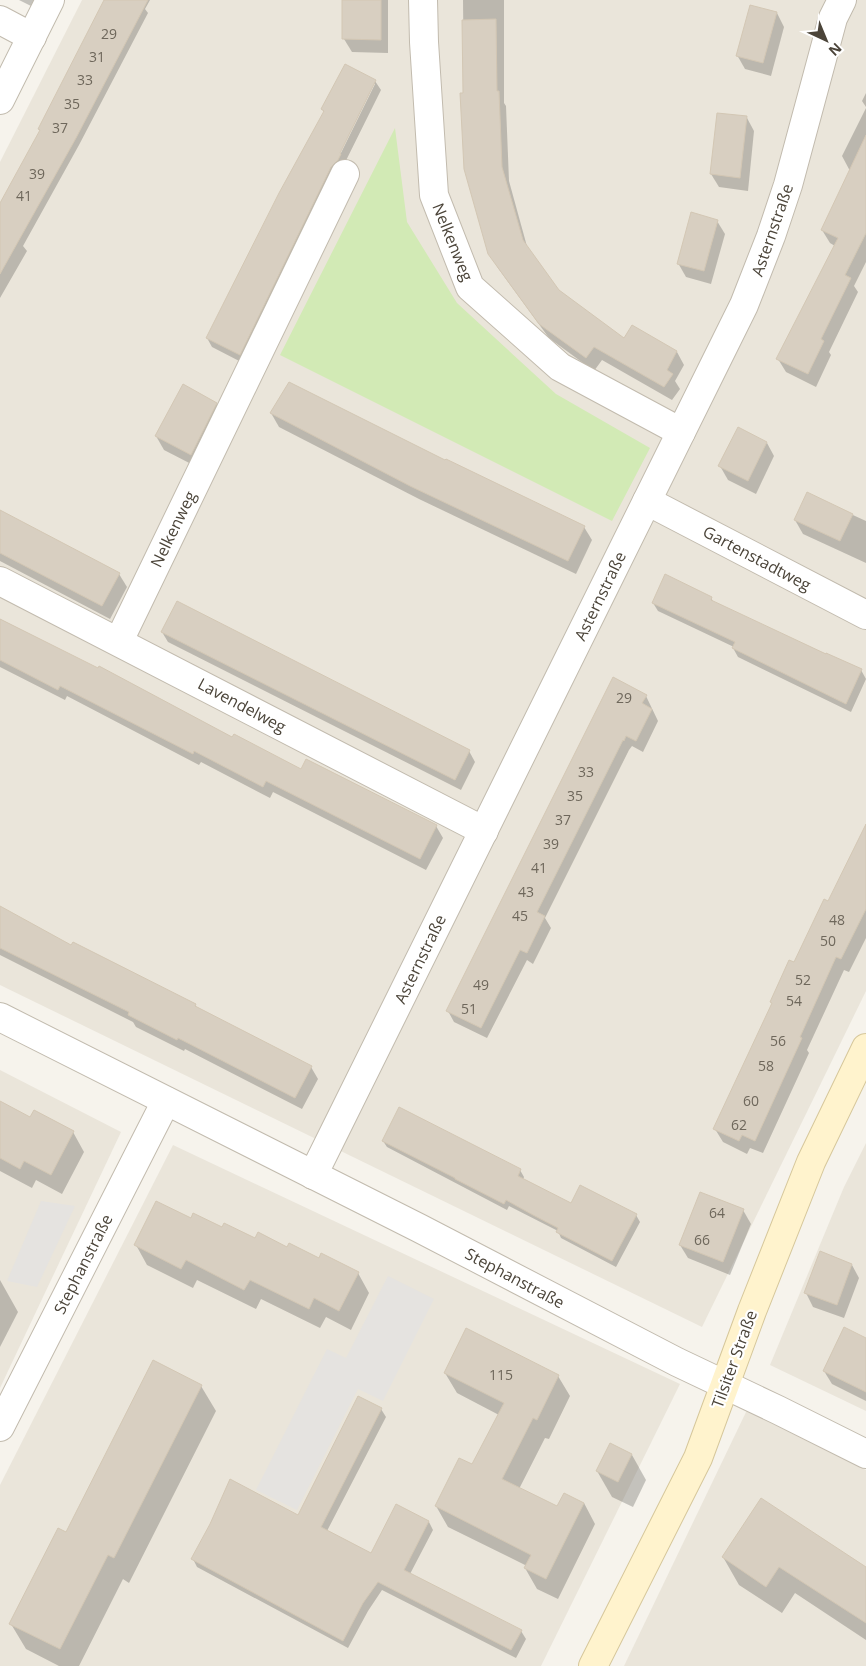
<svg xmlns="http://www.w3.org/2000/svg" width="866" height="1666" font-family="'Open Sans',sans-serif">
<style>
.residential{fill:#eae5da}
.green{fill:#d2eab5}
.parking{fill:#e5e3e0}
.shadow{fill:#0003;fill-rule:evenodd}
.building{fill:#d8cfc1;stroke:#d3c7b4}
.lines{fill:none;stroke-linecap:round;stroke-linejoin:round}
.street-casing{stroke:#c2bbae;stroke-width:30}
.secondary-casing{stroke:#d6c79b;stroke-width:30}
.street{stroke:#fff;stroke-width:28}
.secondary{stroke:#fff3cd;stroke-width:28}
.labels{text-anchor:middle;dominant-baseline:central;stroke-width:4.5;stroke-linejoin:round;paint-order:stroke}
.number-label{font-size:14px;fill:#6e675b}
.street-label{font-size:16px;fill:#4b4439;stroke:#fff}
</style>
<rect width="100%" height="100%" fill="#f6f3ec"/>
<g class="residential">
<polygon points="82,0 866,0 866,991 702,1327 0,985 0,162"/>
<polygon points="0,1070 121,1132 0,1388"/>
<polygon points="866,1143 866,1411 770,1365 844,1187"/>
<polygon points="173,1145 680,1384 541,1666 0,1666 0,1485"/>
<polygon points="747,1410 866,1470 866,1666 624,1666"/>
</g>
<polygon class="green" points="395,128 407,222 457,303 556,394 650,448 612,521 280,355"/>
<g class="parking">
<polygon points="41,1201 75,1206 37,1287 7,1281"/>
<polygon points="388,1276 434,1299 383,1401 358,1389 297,1510 256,1490 327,1349 346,1358"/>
</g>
<g class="shadow">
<polygon points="19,0 44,0 39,10"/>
<polygon points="106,0 150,0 145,9 148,13 79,145 23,246 27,251 0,298 0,212 41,132 39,129"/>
<polygon points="344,0 388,0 388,53 352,52 344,39"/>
<polygon points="463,0 504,0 504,103 506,106 509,181 528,250 558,290 625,340 677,352 684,365 675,381 680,389 672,400 602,360 594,371 549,338 498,268 489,253 464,94"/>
<polygon points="777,13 784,27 771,76 745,69 737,55"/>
<path d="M375,81L381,90L245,364L212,347L207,338L325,114L322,109ZM373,84H375L338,159L336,158Z"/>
<polygon points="866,93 866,107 862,101"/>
<polygon points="866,108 866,262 854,286 858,292 829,352 831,355 816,387 786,372 778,359 835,246 830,243 822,230 850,171 842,156"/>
<polygon points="747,118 754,131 748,191 719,187 711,174"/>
<polygon points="717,221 725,234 711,284 686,277 678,263"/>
<polygon points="216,404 224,417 199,468 164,450 156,436"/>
<polygon points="271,413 446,462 584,527 592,540 576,574 419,499 279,427"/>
<polygon points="767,443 774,456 756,494 728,480 720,466"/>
<polygon points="807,494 866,521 866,563 803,534 795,520"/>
<polygon points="0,512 119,574 127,587 110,619 0,561"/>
<polygon points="711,598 715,604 861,670 866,679 851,712 738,657 733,648 734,647 658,611 653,603"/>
<polygon points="0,619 233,738 302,771 436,826 443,838 426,870 273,792 270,798 201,762 199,765 67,696 65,700 0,667"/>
<polygon points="162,632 469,751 475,762 461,790 168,642"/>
<polygon points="646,696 658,721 643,752 632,746 629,750 545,918 551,928 533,964 527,960 487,1038 454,1022 448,1011"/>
<polygon points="866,830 866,938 849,972 844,970 807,1050 809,1053 763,1153 750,1148 747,1154 723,1142 715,1129 795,964 829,903"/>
<polygon points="0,909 72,947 195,1005 198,1009 311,1067 318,1079 302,1109 185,1049 184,1051 136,1027 133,1022 0,955"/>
<polygon points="0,1104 31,1118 73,1132 84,1152 62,1194 36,1180 32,1188 0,1171"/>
<polygon points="399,1109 520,1170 524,1177 523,1180 571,1205 636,1215 640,1222 616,1267 561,1238 558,1231 509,1206 507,1210 387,1147 383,1141"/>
<polygon points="743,1210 751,1224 730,1275 688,1258 680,1245"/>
<polygon points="191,1220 287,1248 358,1273 369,1293 351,1330 326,1317 320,1328 261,1299 256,1309 197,1280 193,1288 147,1265 136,1245"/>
<polygon points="852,1265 859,1278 844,1318 813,1307 806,1293"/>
<polygon points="0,1280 18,1312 0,1347"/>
<polygon points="866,1340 866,1401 832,1384 824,1371"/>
<polygon points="445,1373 558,1376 570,1396 549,1439 545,1438 519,1489 558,1508 584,1503 595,1524 558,1599 537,1589 525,1568 527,1566 448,1527 436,1506 473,1466 499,1415 457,1393"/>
<polygon points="201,1386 216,1411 129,1583 123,1579 79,1666 59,1666 26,1649 11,1624 66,1534"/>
<polygon points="381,1409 386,1417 327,1531 371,1554 397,1506 429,1522 433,1530 410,1574 521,1631 526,1639 516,1658 382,1590 368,1611 348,1648 197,1567 193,1559 299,1516"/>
<polygon points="611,1445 632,1455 646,1480 633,1507 612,1497 597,1471"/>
<polygon points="723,1557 866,1569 866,1640 795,1593 782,1613 739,1585"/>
</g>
<g class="building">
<polygon points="104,0 148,0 76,138 0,274 0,203 40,130 38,129"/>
<polygon points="342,0 381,0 381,40 342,39"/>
<polygon points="750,5 777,12 763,63 736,56"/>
<polygon points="496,19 497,91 499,91 502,167 523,240 559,290 624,338 632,325 677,351 667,370 673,374 664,387 594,347 586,358 539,324 488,254 464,169 460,93 463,93 462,20"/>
<polygon points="345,64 376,80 340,153 341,154 338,160 331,167 240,355 206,338 279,193 324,111 321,109"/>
<polygon points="717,113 747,116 740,178 710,174"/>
<polygon points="866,135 866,233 845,275 851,278 821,339 824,341 808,374 776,359 838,238 821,230"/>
<polygon points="691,212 718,220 704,271 677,264"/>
<polygon points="289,382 445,460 446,459 585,526 568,561 410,486 270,413"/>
<polygon points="183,384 217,403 191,455 155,436"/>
<polygon points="738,427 767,442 748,481 718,466"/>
<polygon points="807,492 853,514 840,541 794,520"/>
<polygon points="0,510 120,573 102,606 0,553"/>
<polygon points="665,574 712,597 711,600 826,654 826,653 862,669 846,704 732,648 735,642 652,603"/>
<polygon points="177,601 470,750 455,780 161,632"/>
<polygon points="0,619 98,668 99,666 232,737 234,734 301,769 306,759 437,825 420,859 266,781 263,787 194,751 193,754 60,686 58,690 0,660"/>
<polygon points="613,677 647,695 642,703 652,709 636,741 626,736 624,741 623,740 537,912 545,916 527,953 520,950 481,1028 446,1011"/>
<polygon points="866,824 866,909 841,959 836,957 800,1037 802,1038 755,1141 742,1135 739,1141 713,1129 772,1003 770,1002 789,960 794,962 824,899 828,901"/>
<polygon points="0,906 71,945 73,942 196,1004 195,1006 312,1066 295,1098 178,1038 177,1040 128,1015 129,1012 0,948"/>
<polygon points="0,1101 30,1117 34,1110 74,1131 51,1175 24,1161 20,1169 0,1158"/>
<polygon points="399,1107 521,1169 518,1176 571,1203 580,1185 637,1214 612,1261 556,1232 558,1228 533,1215 506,1200 504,1204 455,1179 455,1178 382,1141"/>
<polygon points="700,1192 744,1209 723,1262 679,1245"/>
<polygon points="156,1201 191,1218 193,1213 222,1227 224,1223 255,1238 258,1232 287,1247 289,1243 319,1258 321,1253 359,1272 339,1311 314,1298 309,1309 250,1280 244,1290 186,1260 181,1269 134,1245"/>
<polygon points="820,1251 852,1264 837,1305 804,1293"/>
<polygon points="844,1327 866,1338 866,1392 823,1371"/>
<polygon points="466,1328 559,1375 537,1420 533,1418 502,1479 557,1506 564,1493 584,1503 546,1579 524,1568 531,1555 435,1506 459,1458 472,1464 504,1403 444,1373"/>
<polygon points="153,1360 202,1385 114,1558 108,1555 60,1649 9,1624 58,1528 66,1532"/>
<polygon points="358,1396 382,1408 321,1527 371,1553 396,1504 429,1521 404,1570 522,1630 511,1650 378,1582 363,1603 343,1641 191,1559 210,1524 230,1479 298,1515"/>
<polygon points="610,1443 632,1454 618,1482 596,1471"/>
<polygon points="761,1498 866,1567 866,1623 779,1567 766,1587 722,1557"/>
</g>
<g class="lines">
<g class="street-casing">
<g id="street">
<polyline points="423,0 424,42 434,195 470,287 560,367 681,432"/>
<polyline points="0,20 32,37"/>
<polyline points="0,100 50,0"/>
<polyline points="647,501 866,615"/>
<polyline points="0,581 484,831"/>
<polyline points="119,641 345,174"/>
<polyline points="0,1017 419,1228 677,1362 778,1410 866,1454"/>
<polyline points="313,1175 744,305 771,236 788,185 833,18 842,0"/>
<polyline points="0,1427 166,1101"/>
</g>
</g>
<g class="secondary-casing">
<polyline id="secondary" points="593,1666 698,1458 752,1311 811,1162 866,1048"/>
</g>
<use href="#street" class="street"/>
<use href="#secondary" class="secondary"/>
</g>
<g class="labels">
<g class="number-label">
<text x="109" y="33">29</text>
<text x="97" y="56">31</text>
<text x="85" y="79">33</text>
<text x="72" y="103">35</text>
<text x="60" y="127">37</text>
<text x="37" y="173">39</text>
<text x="24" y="195">41</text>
<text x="624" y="697">29</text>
<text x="586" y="771">33</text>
<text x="575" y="795">35</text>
<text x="563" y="819">37</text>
<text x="551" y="843">39</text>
<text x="539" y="867">41</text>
<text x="526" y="891">43</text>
<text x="520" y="915">45</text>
<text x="837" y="919">48</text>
<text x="828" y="940">50</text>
<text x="803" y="979">52</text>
<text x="481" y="984">49</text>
<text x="794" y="1000">54</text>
<text x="469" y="1008">51</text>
<text x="778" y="1040">56</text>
<text x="766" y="1065">58</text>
<text x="751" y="1100">60</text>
<text x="739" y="1124">62</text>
<text x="717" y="1212">64</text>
<text x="702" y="1239">66</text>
<text x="501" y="1374">115</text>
</g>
<g class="street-label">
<text transform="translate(772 230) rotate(-71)">Asternstraße</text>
<text transform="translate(453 242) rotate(68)">Nelkenweg</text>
<text transform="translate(173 529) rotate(-64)">Nelkenweg</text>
<text transform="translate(757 558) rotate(28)">Gartenstadtweg</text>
<text transform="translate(600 596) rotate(-64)">Asternstraße</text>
<text transform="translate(242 705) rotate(28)">Lavendelweg</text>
<text transform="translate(420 959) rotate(-64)">Asternstraße</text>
<text transform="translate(83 1264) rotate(-63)">Stephanstraße</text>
<text transform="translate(515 1278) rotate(28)">Stephanstraße</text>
<text transform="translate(734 1359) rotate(-70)">Tilsiter Straße</text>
</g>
</g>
<g transform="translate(826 40) rotate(136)" stroke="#ffffff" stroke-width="4" paint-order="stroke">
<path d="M0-4L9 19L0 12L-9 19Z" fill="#4b4439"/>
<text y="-8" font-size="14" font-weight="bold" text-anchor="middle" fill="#4b4439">N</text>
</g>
</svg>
